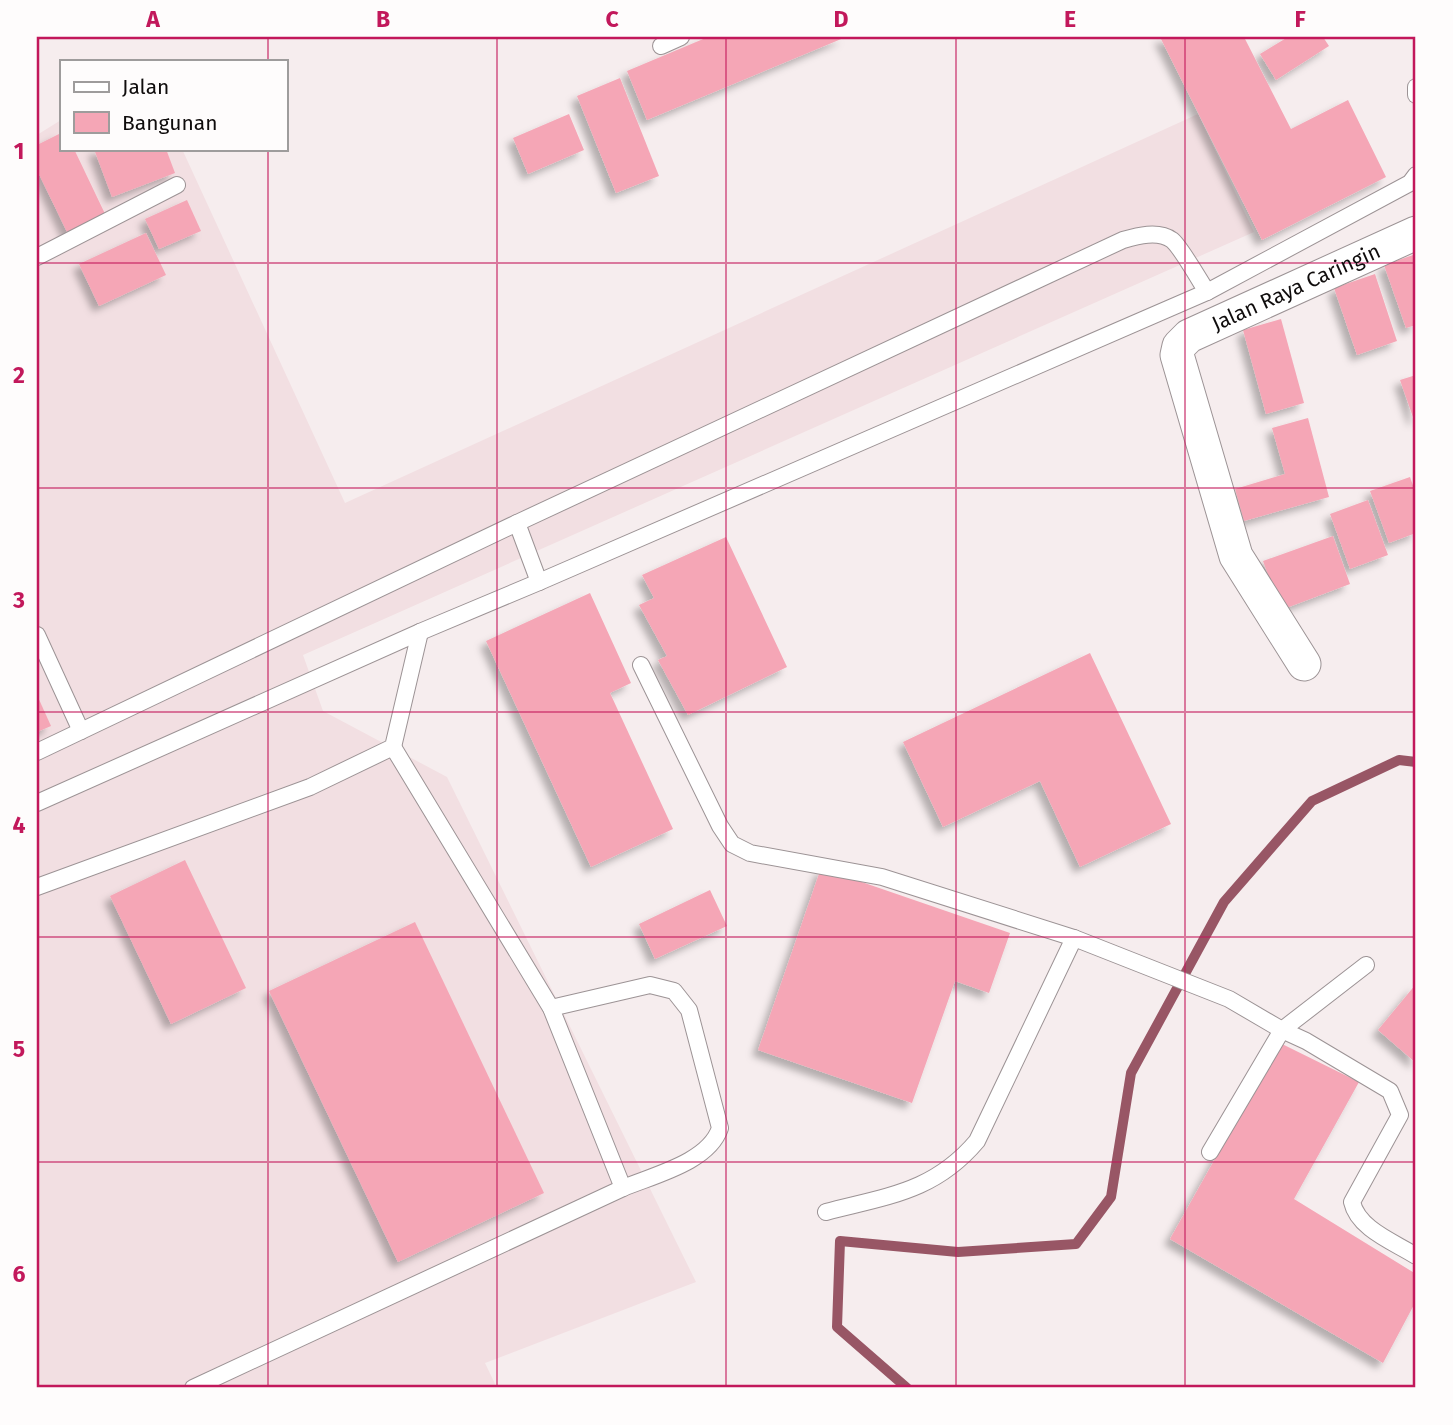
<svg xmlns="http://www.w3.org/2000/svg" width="1453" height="1425" font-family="'Fira Sans',sans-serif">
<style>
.built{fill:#f2dfe2}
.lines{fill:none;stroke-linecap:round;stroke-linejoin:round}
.stream{stroke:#985665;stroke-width:10}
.building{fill:#f5a6b6;filter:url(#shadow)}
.lane-casing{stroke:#9c9395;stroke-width:18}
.street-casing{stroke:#9c9395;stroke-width:35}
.lane{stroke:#fff;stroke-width:16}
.street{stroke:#fff;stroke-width:33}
.grid{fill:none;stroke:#c2185b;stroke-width:2;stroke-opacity:0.55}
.labels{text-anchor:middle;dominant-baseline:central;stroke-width:7;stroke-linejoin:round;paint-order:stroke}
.street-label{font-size:21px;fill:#0f0c0c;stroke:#fefcfc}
.neatline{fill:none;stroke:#c2185b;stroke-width:2.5}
.grid-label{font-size:23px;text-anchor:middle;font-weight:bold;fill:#c2185b}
</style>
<defs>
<filter id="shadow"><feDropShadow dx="-6" dy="6" stdDeviation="3.5" flood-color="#0004"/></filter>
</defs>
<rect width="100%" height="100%" fill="#f6edee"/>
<polygon class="built" points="1198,114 1254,232 303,655 323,711 447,777 696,1282 485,1363 497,1388 37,1388 37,135 61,120 61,149 182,149 345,503"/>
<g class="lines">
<polyline class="stream" points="907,1388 837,1327 840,1241 958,1252 1076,1244 1111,1197 1131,1073 1224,902 1312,801 1399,760 1416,762"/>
</g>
<g class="building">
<polygon points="708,37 846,37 647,120 627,71"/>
<polygon points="1160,37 1244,37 1291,129 1348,100 1386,177 1262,240"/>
<polygon points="1288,37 1323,37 1329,46 1276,80 1260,54"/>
<polygon points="620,78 659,176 616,193 577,96"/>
<polygon points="569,114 584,150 528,174 513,138"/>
<polygon points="61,133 61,149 74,149 107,218 69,236 37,170 37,145"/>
<polygon points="94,149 166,149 175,173 112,197"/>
<polygon points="187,200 201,231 159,249 145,219"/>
<polygon points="146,233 166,275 99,306 79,264"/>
<polygon points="1416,254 1416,325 1406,328 1384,265"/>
<polygon points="1375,274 1397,341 1357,355 1334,288"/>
<polygon points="1281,319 1304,403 1266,414 1243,330"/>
<polygon points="1416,375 1416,419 1414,420 1400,380"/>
<polygon points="1308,418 1329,497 1244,521 1235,489 1285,474 1272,428"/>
<polygon points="1410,477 1416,494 1416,533 1389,543 1370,491"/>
<polygon points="1368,500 1388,555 1350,569 1330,514"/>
<polygon points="1333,536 1350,584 1281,610 1263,561"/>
<polygon points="726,537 787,667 688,715 658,660 667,656 639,605 654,598 642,575"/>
<polygon points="590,593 631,683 610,693 673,829 591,867 486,641"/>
<polygon points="1090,653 1171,824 1080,867 1040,781 943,827 903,742"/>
<polygon points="37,695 51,726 37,732"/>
<polygon points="185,860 246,988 171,1024 110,896"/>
<polygon points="821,868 1010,933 989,993 955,981 912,1103 758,1050"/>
<polygon points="710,890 727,926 655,959 639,924"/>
<polygon points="415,922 544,1193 398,1262 269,991"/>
<polygon points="1416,984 1416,1063 1378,1030"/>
<polygon points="1280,1043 1359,1082 1294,1199 1416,1274 1416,1301 1383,1363 1170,1239"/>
</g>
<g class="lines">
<g class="lane-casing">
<g id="lane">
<polyline points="661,46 681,37"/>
<polyline points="1416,87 1416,95"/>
<polyline points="37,257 177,185"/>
<polyline points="517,523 539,582"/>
<polyline points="37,635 81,731"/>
<path d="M641,665L720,826L732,844L750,853L882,877L1074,938L1229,999L1282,1030L1306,1041L1390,1091L1400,1115L1352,1202C1358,1229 1394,1242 1416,1256"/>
<polyline points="393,747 551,1008 623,1188"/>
<path d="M37,752L517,523L1123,240C1137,236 1158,230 1172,240C1180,246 1200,281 1207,292"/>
<polyline points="37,803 420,632 539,582 1207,292 1410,183 1416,175"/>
<polyline points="37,887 310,787 393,747 420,632"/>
<polyline points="1210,1152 1282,1030 1366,965"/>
<path d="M826,1212C887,1196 934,1192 977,1141L1074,938"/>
<path d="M193,1388L623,1188C654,1175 709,1162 720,1128L689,1010L674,991L650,985L551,1008"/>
</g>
</g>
<g class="street-casing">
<g id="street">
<path id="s1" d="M1304,664L1236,556L1177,355L1179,346L1189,336L1416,233"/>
</g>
</g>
<use href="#lane" class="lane"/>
<use href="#street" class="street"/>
</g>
<path class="grid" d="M268,37V61M497,37V1388M726,37V1388M956,37V1388M1185,37V1388M268,149V1388M37,263H1416M37,488H1416M37,712H1416M37,937H1416M37,1162H1416"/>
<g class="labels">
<g class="street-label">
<text stroke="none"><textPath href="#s1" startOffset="478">Jalan Raya Caringin</textPath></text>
</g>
</g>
<rect width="1453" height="1425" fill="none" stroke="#fefcfc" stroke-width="77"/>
<rect x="60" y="60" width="228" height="91" fill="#fefcfc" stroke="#9e9c9c" stroke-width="2"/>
<rect x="74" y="82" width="35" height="10" fill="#ffffff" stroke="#9e9c9c" stroke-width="2"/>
<text x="122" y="94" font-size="21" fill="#0f0c0c">Jalan</text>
<rect x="74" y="112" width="35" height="21" fill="#f5a6b6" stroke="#9e9c9c" stroke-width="2"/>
<text x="122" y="130" font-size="21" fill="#0f0c0c">Bangunan</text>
<rect x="38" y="38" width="1376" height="1348" class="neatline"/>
<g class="grid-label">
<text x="153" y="27">A</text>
<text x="383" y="27">B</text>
<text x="612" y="27">C</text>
<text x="841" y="27">D</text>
<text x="1070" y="27">E</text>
<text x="1300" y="27">F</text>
<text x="19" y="159">1</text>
<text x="19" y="383">2</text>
<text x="19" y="608">3</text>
<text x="19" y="833">4</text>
<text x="19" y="1057">5</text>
<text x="19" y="1282">6</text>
</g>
</svg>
